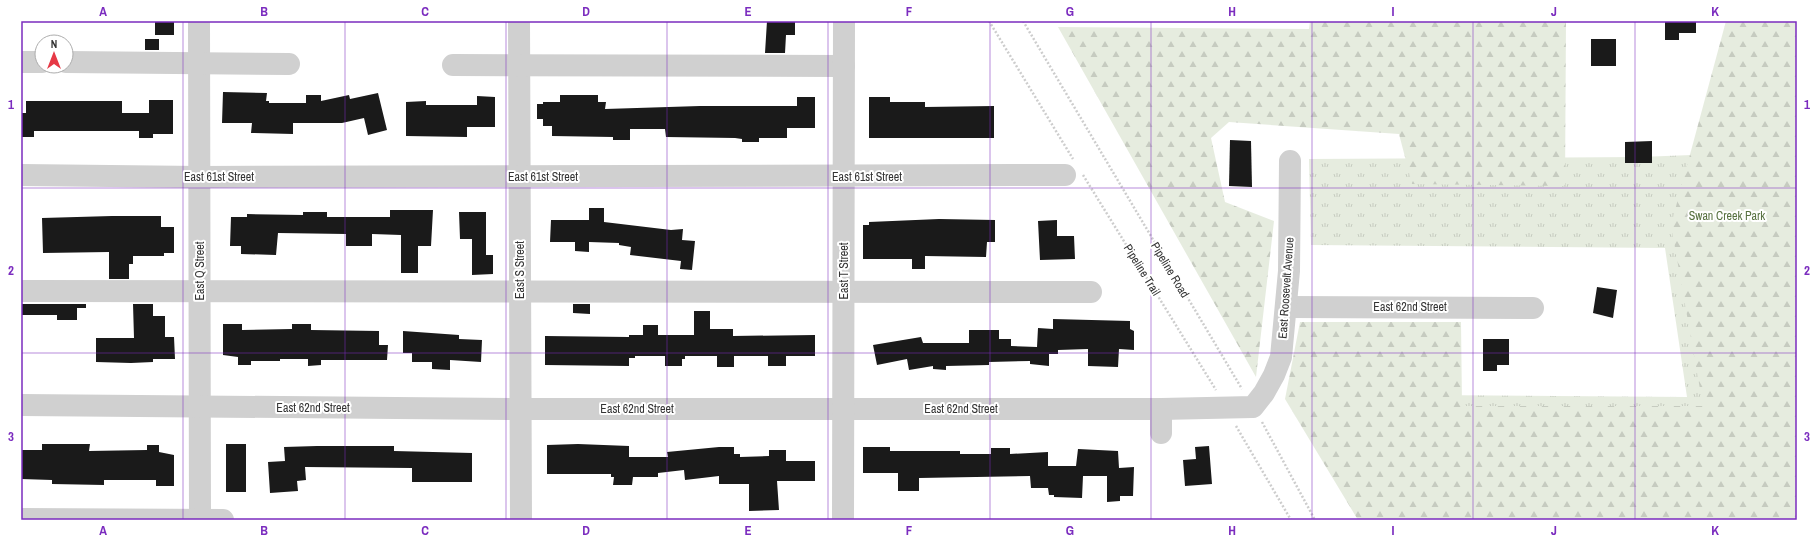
<svg xmlns="http://www.w3.org/2000/svg" width="1818" height="541" font-family="'Archivo Narrow',sans-serif">
<style>
.grass{fill:url(#grass-tufts)}
.forest{fill:url(#forest-firs)}
.building{fill:#1a1a1a}
.lines{fill:none;stroke-linecap:round;stroke-linejoin:round}
.path{stroke:#cdcdcd;stroke-width:2.5;stroke-dasharray:2 2;stroke-linecap:butt}
.minor{stroke:#d0d0d0;stroke-width:22}
.grid{fill:none;stroke:#7b2cbf;stroke-width:1;stroke-opacity:0.55}
.labels{text-anchor:middle;dominant-baseline:central;stroke-width:4;stroke-linejoin:round;paint-order:stroke}
.street-label{font-size:12px;fill:#333;stroke:#fff}
.park-label{font-size:12px;fill:#56703f;stroke:#fff}
.neatline{fill:none;stroke:#7b2cbf;stroke-width:1.5}
.grid-label{font-size:13px;text-anchor:middle;font-weight:bold;fill:#7b2cbf}
</style>
<defs>
<pattern id="grass-tufts" width="24" height="20" patternUnits="userSpaceOnUse"><rect width="24" height="20" fill="#e6ecdf"/><path d="M3 7l-1-3M5 7V3M7 7l1-3M15 17l-1-3M17 17v-4M19 17l1-3" fill="none" stroke="#c6cbc0"/></pattern>
<pattern id="forest-firs" width="22" height="20" patternUnits="userSpaceOnUse"><rect width="22" height="20" fill="#e6ecdf"/><path d="M5 1l3.5 6h-7zM16 11l3.5 6h-7z" fill="#c6cbc0"/></pattern>
</defs>
<rect width="100%" height="100%" fill="#fff"/>
<polygon class="grass" points="1797,21 1797,520 1294,394 1687,397 1665,248 1311,245 1309,159 1639,157 1692,155"/>
<g class="forest">
<polygon points="1310,21 1566,21 1565,186 1412,184 1399,134 1229,122 1211,138 1225,202 1274,221 1256,377 1058,27 1309,29"/>
<polygon points="1726,21 1797,21 1797,520 1358,520 1285,399 1300,322 1461,322 1462,406 1703,406 1671,225"/>
</g>
<g class="building">
<rect x="155" y="21" width="19" height="14"/>
<polygon points="767,21 795,21 795,35 786,35 785,53 765,53"/>
<polygon points="1665,21 1696,21 1696,33 1679,33 1679,40 1665,40"/>
<rect x="145" y="39" width="14" height="11"/>
<rect x="1591" y="39" width="25" height="27"/>
<polygon points="223,92 267,93 266,101 269,101 269,103 306,103 306,95 321,95 321,101 349,95 350,99 378,93 387,130 368,135 364,118 342,123 293,123 293,134 251,133 252,123 222,123"/>
<polygon points="560,95 598,95 598,102 606,102 605,109 700,106 797,106 797,97 815,97 815,128 787,128 787,138 759,138 759,142 742,142 742,139 735,138 666,137 665,129 630,129 630,140 613,140 613,137 552,136 552,126 543,126 543,119 537,119 537,104 543,104 543,102 560,102"/>
<polygon points="477,96 495,97 495,127 467,127 467,137 406,136 406,102 426,101 426,105 477,105"/>
<polygon points="869,97 890,97 890,102 925,102 925,107 994,106 994,138 869,138"/>
<polygon points="149,100 173,100 173,134 153,134 153,138 139,138 139,131 34,131 34,137 21,137 21,113 26,113 26,101 122,101 122,113 149,113"/>
<polygon points="1230,140 1251,141 1252,187 1229,186"/>
<polygon points="1652,141 1652,163 1625,163 1625,142"/>
<polygon points="589,208 604,208 604,222 671,230 683,229 682,240 695,241 692,270 680,269 681,261 630,255 631,247 619,245 619,243 589,242 589,252 575,251 575,242 550,242 551,220 589,220"/>
<polygon points="390,210 433,210 431,246 418,246 418,273 401,273 401,235 372,234 372,246 346,246 346,234 278,233 276,255 241,254 241,246 230,246 231,217 247,217 247,214 303,215 303,212 327,212 327,217 390,217"/>
<polygon points="459,212 486,212 486,255 493,255 493,274 472,275 472,239 460,239"/>
<polygon points="112,216 161,216 161,227 174,227 174,253 164,253 164,256 133,256 133,264 129,264 129,279 109,279 109,252 43,253 42,218"/>
<polygon points="939,219 995,220 995,242 987,242 986,257 925,256 925,269 912,269 912,259 863,259 863,225 869,225 869,222"/>
<polygon points="1057,220 1057,236 1074,236 1075,259 1040,260 1038,221"/>
<polygon points="1597,287 1617,290 1613,318 1593,313"/>
<polygon points="21,304 86,304 86,308 77,308 77,320 57,320 57,315 21,315"/>
<polygon points="133,304 153,304 153,316 165,316 165,337 174,337 175,359 153,359 153,362 131,363 96,362 96,338 134,338"/>
<polygon points="573,304 590,304 590,314 573,313"/>
<polygon points="694,311 710,311 710,329 733,329 733,336 815,335 815,356 786,356 786,366 768,366 768,356 734,356 734,367 717,367 717,356 685,356 685,359 682,359 682,366 665,366 665,356 635,356 635,358 629,358 629,366 545,365 545,336 629,337 629,335 643,335 643,325 658,325 658,335 694,335"/>
<polygon points="1053,319 1130,321 1130,329 1134,331 1134,350 1119,349 1118,367 1088,366 1088,349 1058,350 1058,354 1049,354 1049,366 1030,364 1030,361 989,362 989,365 946,366 946,370 933,369 933,366 909,370 907,359 877,365 873,345 921,337 923,343 969,343 969,330 999,330 999,339 1011,339 1011,346 1037,347 1038,328 1053,329"/>
<polygon points="223,324 242,324 242,330 292,329 292,324 311,324 311,330 379,331 379,345 388,345 387,360 321,360 321,365 308,366 308,359 280,359 280,361 251,361 251,365 238,365 238,357 223,355"/>
<polygon points="403,331 459,335 459,339 482,340 481,362 450,360 450,370 432,369 432,362 412,362 412,353 403,353"/>
<polygon points="1483,339 1509,339 1509,365 1497,365 1497,371 1483,371"/>
<polygon points="42,444 90,444 89,451 147,450 147,445 159,445 159,452 174,455 174,486 156,486 156,480 104,480 104,485 52,484 52,480 21,479 21,450 42,450"/>
<rect x="226" y="444" width="20" height="48"/>
<polygon points="578,444 629,446 629,457 668,457 667,452 719,447 734,447 734,454 740,454 740,457 769,456 769,450 786,450 786,461 815,461 815,481 777,481 779,510 749,511 749,484 719,484 719,476 685,480 684,470 658,473 658,477 633,477 632,485 613,485 614,477 611,477 611,474 547,474 547,445"/>
<polygon points="317,446 394,446 394,451 472,453 472,482 412,482 412,468 305,467 306,480 297,481 298,491 270,493 268,462 285,461 284,447"/>
<polygon points="1209,446 1212,484 1185,486 1183,460 1196,459 1195,447"/>
<polygon points="863,447 890,447 890,451 960,451 960,454 991,454 991,448 1010,448 1010,454 1048,452 1048,466 1076,466 1078,449 1118,451 1119,468 1134,467 1133,496 1120,496 1120,501 1107,502 1107,476 1083,476 1082,498 1054,497 1054,495 1049,495 1048,488 1031,488 1030,476 919,478 919,491 898,491 898,473 863,473"/>
</g>
<g class="lines">
<g class="path">
<polyline points="989,21 1073,159"/>
<polyline points="1023,21 1242,389"/>
<polyline points="1083,175 1216,390"/>
<polyline points="1262,422 1315,520"/>
<polyline points="1236,426 1291,520"/>
</g>
<g class="minor">
<polyline points="199,21 200,520"/>
<polyline points="519,21 521,520"/>
<polyline points="21,62 42,62"/>
<polyline points="66,62 289,64"/>
<polyline points="453,65 844,66"/>
<polyline points="21,175 199,177 1065,175"/>
<polyline points="21,291 1091,292"/>
<polyline points="1287,307 1533,308"/>
<polyline points="21,405 520,409 1161,409 1253,407 1264,393 1274,375 1281,357 1289,271 1290,161"/>
<polyline points="1161,409 1161,433"/>
<polyline points="21,519 223,520"/>
<polyline points="843,520 844,21"/>
</g>
</g>
<path class="grid" d="M183,21V520M345,21V520M506,21V520M667,21V520M828,21V520M990,21V520M1151,21V520M1312,21V520M1473,21V520M1635,21V520M21,188H1797M21,353H1797"/>
<g class="labels">
<g class="street-label">
<text x="219" y="177">East 61st Street</text>
<text x="543" y="177">East 61st Street</text>
<text x="867" y="177">East 61st Street</text>
<text transform="translate(520 270) rotate(-90)">East S Street</text>
<text transform="translate(1142 270) rotate(58)">Pipeline Trail</text>
<text transform="translate(1170 270) rotate(59)">Pipeline Road</text>
<text transform="translate(200 271) rotate(-90)">East Q Street</text>
<text transform="translate(844 271) rotate(-90)">East T Street</text>
<text transform="translate(1286 288) rotate(-86)">East Roosevelt Avenue</text>
<text x="1410" y="307">East 62nd Street</text>
<text x="313" y="408">East 62nd Street</text>
<text x="637" y="409">East 62nd Street</text>
<text x="961" y="409">East 62nd Street</text>
</g>
<g class="park-label">
<text x="1727" y="216">Swan Creek Park</text>
</g>
</g>
<rect width="1818" height="541" fill="none" stroke="#ffffff" stroke-width="44"/>
<g transform="translate(54 54)"><circle r="19" fill="#ffffff" stroke="#adadad"/>
<path d="M0-3L7 15L0 10L-7 15Z" fill="#e63946"/>
<text y="-6" font-size="11" font-weight="bold" text-anchor="middle" fill="#333333">N</text>
</g>
<rect x="22" y="22" width="1774" height="497" class="neatline"/>
<g class="grid-label">
<text x="103" y="16">A</text>
<text x="264" y="16">B</text>
<text x="425" y="16">C</text>
<text x="586" y="16">D</text>
<text x="748" y="16">E</text>
<text x="909" y="16">F</text>
<text x="1070" y="16">G</text>
<text x="1232" y="16">H</text>
<text x="1393" y="16">I</text>
<text x="1554" y="16">J</text>
<text x="1715" y="16">K</text>
<text x="11" y="109">1</text>
<text x="1807" y="109">1</text>
<text x="11" y="275">2</text>
<text x="1807" y="275">2</text>
<text x="11" y="441">3</text>
<text x="1807" y="441">3</text>
<text x="103" y="535">A</text>
<text x="264" y="535">B</text>
<text x="425" y="535">C</text>
<text x="586" y="535">D</text>
<text x="748" y="535">E</text>
<text x="909" y="535">F</text>
<text x="1070" y="535">G</text>
<text x="1232" y="535">H</text>
<text x="1393" y="535">I</text>
<text x="1554" y="535">J</text>
<text x="1715" y="535">K</text>
</g>
</svg>
